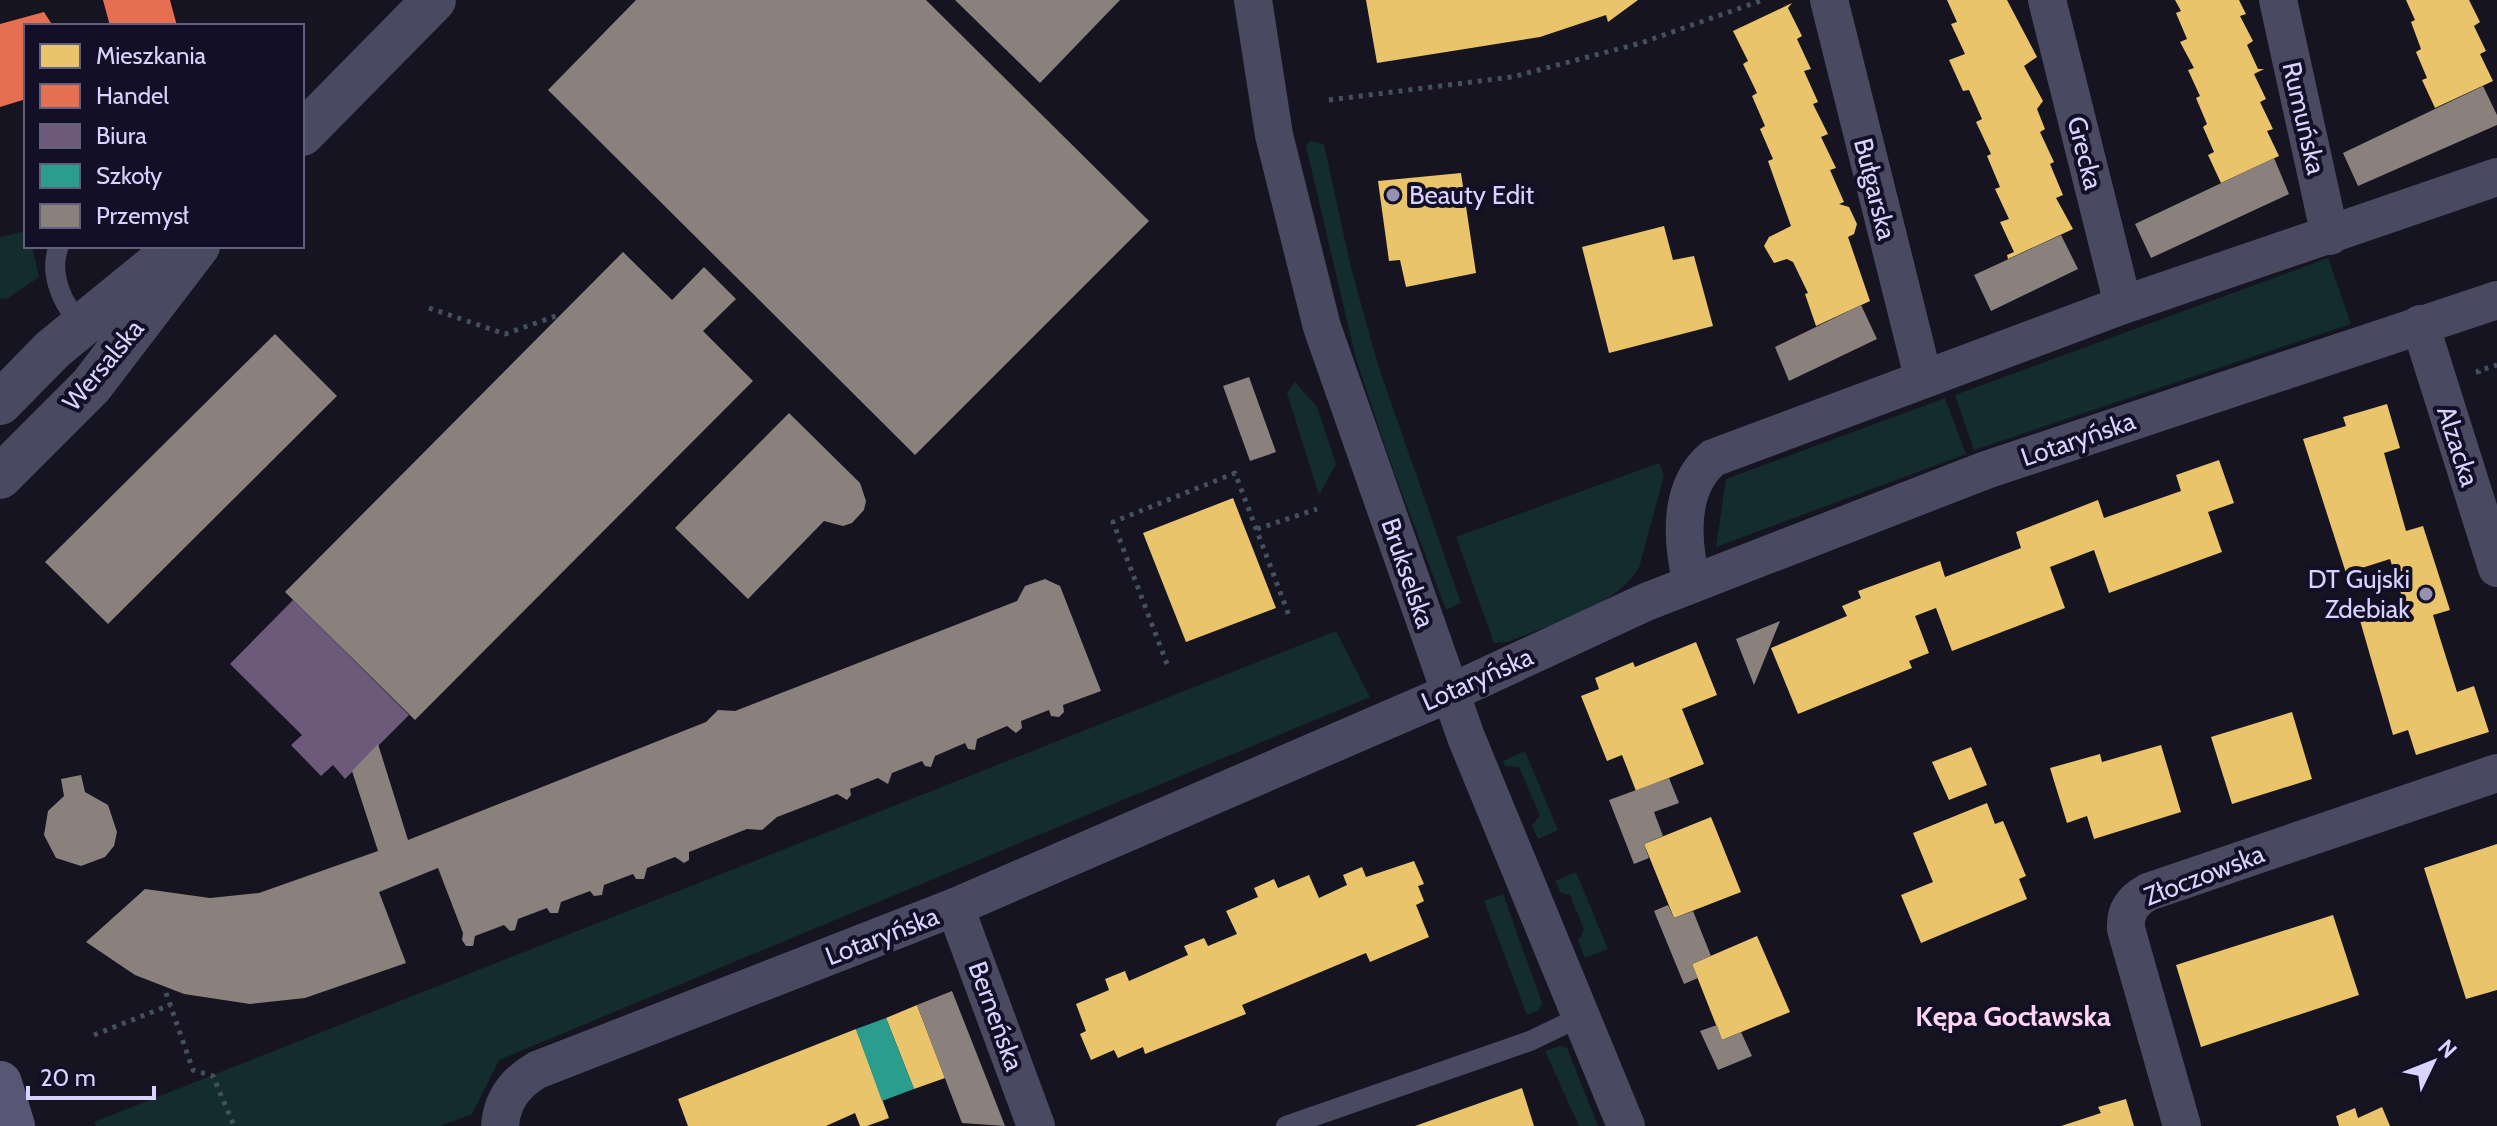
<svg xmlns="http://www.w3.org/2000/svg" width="2497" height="1126" font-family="Cabin,sans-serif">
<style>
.green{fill:#132c2d}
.homes{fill:#e9c46a}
.shops{fill:#e76f51}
.offices{fill:#6d597a}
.schools{fill:#2a9d8f}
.industry{fill:#8a817c}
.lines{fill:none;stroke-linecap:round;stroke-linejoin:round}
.path{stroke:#44505f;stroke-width:5;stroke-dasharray:4 6;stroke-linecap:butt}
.service{stroke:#4a4962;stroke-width:20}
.minor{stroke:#4a4962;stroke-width:38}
.tertiary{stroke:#4a4962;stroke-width:44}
.secondary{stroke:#575674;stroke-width:44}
.poi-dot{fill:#9591b1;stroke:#130f26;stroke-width:3}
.labels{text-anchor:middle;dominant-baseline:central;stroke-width:8;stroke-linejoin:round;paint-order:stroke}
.street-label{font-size:26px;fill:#d9d4ff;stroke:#130f26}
.poi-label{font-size:26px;fill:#d9d4ff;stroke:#130f26;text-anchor:start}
.neighbourhood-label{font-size:28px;font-weight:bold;fill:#ffd6f0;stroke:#130f26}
</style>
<rect width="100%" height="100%" fill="#161421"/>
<g class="green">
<polygon points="1310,141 1324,144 1351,268 1378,365 1461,603 1446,610 1391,464 1356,359 1306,146"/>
<polygon points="26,231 26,246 32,246 39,277 8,298 0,299 0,237"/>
<polygon points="2328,258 2351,324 1974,450 1955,395"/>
<polygon points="1295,382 1317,407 1336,464 1319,495 1287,393"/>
<polygon points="1945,398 1966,454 1716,547 1726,479"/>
<path d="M1659,463L1664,475L1639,568C1613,609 1551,623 1508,642L1494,643L1456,537Z"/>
<polygon points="1336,631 1370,697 499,1060 472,1114 440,1126 96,1126 94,1122"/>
<polygon points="1525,751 1558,830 1538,839 1532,825 1540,816 1519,767 1505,766 1503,761"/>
<polygon points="1576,872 1608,949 1585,958 1578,941 1584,930 1570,895 1561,893 1555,881"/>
<polygon points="1503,894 1542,1003 1539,1010 1527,1015 1484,901"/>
<polygon points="1561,1046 1567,1048 1598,1126 1579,1126 1545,1051"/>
</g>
<g class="homes">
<polygon points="1366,0 1638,0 1608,22 1606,15 1540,37 1377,63"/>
<polygon points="1947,0 2007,0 2037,57 2024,66 2043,101 2037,109 2045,129 2040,132 2054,162 2050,164 2063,195 2056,198 2073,229 2008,259 2007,255 2014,252 2000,222 2009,219 1995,189 2000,187 1987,156 1991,154 1976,122 1982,119 1969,90 1963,91 1949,60 1965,54 1951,24 1957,22"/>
<polygon points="2175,0 2239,0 2246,14 2240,16 2253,41 2247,45 2258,69 2264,69 2254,74 2266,99 2260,102 2273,129 2267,131 2279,156 2221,183 2208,155 2214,152 2203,127 2207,124 2196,98 2200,96 2188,70 2194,68 2180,42 2187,39 2176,13 2181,11"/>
<polygon points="2406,0 2469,0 2480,22 2474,26 2486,51 2480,54 2493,81 2435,108 2422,80 2427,78 2416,52 2421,49 2411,22 2415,20"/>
<polygon points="1792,3 1788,8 1802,36 1797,39 1811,69 1804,71 1818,102 1813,104 1828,134 1821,137 1836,168 1830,170 1844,202 1839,204 1849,207 1857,224 1854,234 1848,237 1870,301 1816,326 1805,294 1808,293 1793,262 1787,259 1774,263 1764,246 1769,237 1791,226 1768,161 1773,159 1760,129 1765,126 1752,96 1757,93 1743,64 1748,61 1733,31"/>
<polygon points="1461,173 1476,273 1406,287 1400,260 1389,261 1378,181"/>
<polygon points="1664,226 1673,260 1694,256 1713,326 1609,353 1582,247"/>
<polygon points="2387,404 2400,448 2384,453 2406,531 2423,526 2450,610 2433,615 2439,635 2457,692 2474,686 2489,732 2416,755 2408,730 2393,735 2359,617 2404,603 2390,559 2346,573 2303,439 2346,426 2343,417"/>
<polygon points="2219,460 2234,503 2208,512 2222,552 2109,593 2094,550 2050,567 2065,608 1952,651 1936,608 1915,616 1929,653 1909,661 1912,668 1798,714 1771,648 1847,616 1842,606 1861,598 1858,591 1940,561 1945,577 2021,548 2016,532 2098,500 2104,518 2181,491 2176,475"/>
<polygon points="1233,498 1276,608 1186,642 1143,533"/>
<polygon points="1696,642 1717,695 1682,709 1704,764 1636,791 1622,755 1607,761 1581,696 1599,689 1595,678 1633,662 1635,667"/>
<polygon points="2292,712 2312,779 2232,804 2211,737"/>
<polygon points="2161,745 2181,812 2094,839 2087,816 2067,823 2050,768 2100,754 2102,762"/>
<polygon points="1971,747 1987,785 1949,800 1932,762"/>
<polygon points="1987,803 1995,824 2003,821 2026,876 2019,879 2027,899 1921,943 1901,895 1933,882 1913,833"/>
<polygon points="1711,817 1741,892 1674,918 1644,844"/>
<polygon points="2497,844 2497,990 2466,999 2424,868"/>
<polygon points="1414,861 1424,884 1418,886 1424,901 1416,905 1429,937 1370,962 1366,953 1242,1005 1246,1014 1145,1054 1143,1047 1118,1058 1114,1050 1091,1060 1080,1034 1086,1031 1076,1004 1109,990 1105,979 1125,971 1129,981 1188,955 1184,946 1204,938 1208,946 1237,934 1226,911 1258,897 1254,888 1274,879 1278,888 1309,875 1319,898 1347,885 1343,875 1362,867 1366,877"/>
<polygon points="2333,915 2359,995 2201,1047 2176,965"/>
<polygon points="1757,936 1790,1012 1722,1040 1692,964"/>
<polygon points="917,1005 945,1078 914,1089 886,1018"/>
<polygon points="856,1029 889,1118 867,1126 860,1126 855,1113 826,1126 688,1126 678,1099"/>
<polygon points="1522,1088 1534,1126 1415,1126"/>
<polygon points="2126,1099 2134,1126 2061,1126 2101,1113 2098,1107"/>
<polygon points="2382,1107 2390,1126 2339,1126 2336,1116 2355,1108 2358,1118"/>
</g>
<g class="shops">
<polygon points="103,0 170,0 177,26 110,26"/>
<polygon points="44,12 53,26 26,26 26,99 0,107 0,24"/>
</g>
<polygon class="offices" points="293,600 409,715 345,779 333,765 321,776 291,745 302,735 230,664"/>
<polygon class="schools" points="886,1018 914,1089 882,1101 856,1029"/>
<g class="industry">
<polygon points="636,0 926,0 1149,221 915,455 548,90"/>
<polygon points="955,0 1120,0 1040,83"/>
<polygon points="2483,86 2497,115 2497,125 2358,186 2343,153"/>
<polygon points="2274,158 2289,194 2151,258 2135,224"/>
<polygon points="2061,235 2078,269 1991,311 1974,275"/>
<polygon points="623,252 672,300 704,267 736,299 703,331 753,381 415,720 285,592"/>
<polygon points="1861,305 1877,339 1789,381 1775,347"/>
<polygon points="275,334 337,396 108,624 45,562"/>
<polygon points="1249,377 1276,452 1250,461 1223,386"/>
<polygon points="789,413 860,483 866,501 864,510 852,523 843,526 824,521 748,599 675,528"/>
<polygon points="1045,579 1060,586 1101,691 1063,705 1064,712 1059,717 1051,716 1049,710 1021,721 1022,728 1016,733 1007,726 977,739 975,750 968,749 965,743 935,756 931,767 925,766 922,761 892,773 888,784 878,778 850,789 851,795 847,800 837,794 777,817 762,830 747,829 689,852 689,860 684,863 675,857 647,868 644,879 636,879 633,874 604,885 602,895 594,896 590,891 561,902 558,913 550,913 547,908 518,919 515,930 510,931 504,925 475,936 473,946 466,946 462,940 463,933 438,868 379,892 406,963 305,998 250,1004 184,994 135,975 86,942 145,889 210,898 259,893 378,851 352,771 378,744 408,840 706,722 718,710 735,711 1017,601 1025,586"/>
<polygon points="1780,621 1754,685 1736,639"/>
<polygon points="81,775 85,792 108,805 117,832 114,846 105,857 81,866 56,858 44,835 48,811 64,796 61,779"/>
<polygon points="1669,778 1679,803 1654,812 1663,836 1644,844 1649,858 1634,864 1609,800"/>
<polygon points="1668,905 1674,918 1693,911 1711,956 1692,964 1698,978 1684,984 1654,911"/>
<polygon points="952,991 991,1090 1005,1126 962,1123 917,1005"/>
<polygon points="1717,1025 1722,1040 1741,1032 1752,1056 1718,1070 1700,1031"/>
</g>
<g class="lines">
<g class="path">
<polyline points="1329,100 1512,77 1641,43 1763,0"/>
<polyline points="429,308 505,334 556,316"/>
<polyline points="2479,374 2478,371 2497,365"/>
<polyline points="1257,529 1317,509"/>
<polyline points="1167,664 1113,522 1235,473 1290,618"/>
<polyline points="166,993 193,1070 213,1076 234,1126"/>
<polyline points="94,1035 170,1005"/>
</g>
<g class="service">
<path d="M59,246C48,273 63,312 88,326"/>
<polyline points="1286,1126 1530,1041 1580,1017"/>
</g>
<g class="minor">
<polyline points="1253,0 1274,135 1322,327 1466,737 1626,1126"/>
<polyline points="1829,0 1923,377"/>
<polyline points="2047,0 2123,305"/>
<polyline points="2278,0 2330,236"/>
<polyline points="2420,324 2497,568"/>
<path d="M1692,584C1682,543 1677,488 1713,458L2123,305L2497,177"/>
<polyline points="955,907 1036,1126"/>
<path d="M500,1126C502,1100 515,1083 537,1070L955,907L1450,693L1646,602L1986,470L2497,300"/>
<path d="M2182,1126L2126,929C2125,911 2132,901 2148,892L2497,773"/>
</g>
<g class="tertiary">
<polyline points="302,134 434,0"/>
<polyline points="0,403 53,349 171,253"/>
<polyline points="0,477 91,386 198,246"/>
</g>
<polyline class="secondary" points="0,1083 13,1126"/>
</g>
<g class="poi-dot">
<circle cx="1393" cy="195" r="8"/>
<circle cx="2426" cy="594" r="8"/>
</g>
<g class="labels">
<g class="street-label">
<text transform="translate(2304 118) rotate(77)">Rumuńska</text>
<text transform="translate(2085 153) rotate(76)">Grecka</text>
<text transform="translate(1875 189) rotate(76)">Bułgarska</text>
<text transform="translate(103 365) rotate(-50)">Wersalska</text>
<text transform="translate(2078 439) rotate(-19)">Lotaryńska</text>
<text transform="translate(2458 446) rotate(72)">Alzacka</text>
<text transform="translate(1408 573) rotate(71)">Brukselska</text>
<text transform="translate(1477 679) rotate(-24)">Lotaryńska</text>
<text transform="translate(2204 875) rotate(-21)">Złoczowska</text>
<text transform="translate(882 936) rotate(-21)">Lotaryńska</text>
<text transform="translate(996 1016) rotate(70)">Berneńska</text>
</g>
<g class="poi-label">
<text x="1409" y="195">Beauty Edit</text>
<text x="2410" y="579" text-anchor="end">DT Gujski<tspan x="2410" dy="30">Zdebiak</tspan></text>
</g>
<g class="neighbourhood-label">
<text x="2013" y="1016">Kępa Gocławska</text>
</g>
</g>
<rect x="24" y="24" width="280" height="224" fill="#130f26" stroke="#625e7d" stroke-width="2"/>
<rect x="40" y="44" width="40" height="24" fill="#e9c46a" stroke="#625e7d" stroke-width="2"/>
<text x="96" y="64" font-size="24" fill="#d9d4ff">Mieszkania</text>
<rect x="40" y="84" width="40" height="24" fill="#e76f51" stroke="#625e7d" stroke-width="2"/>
<text x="96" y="104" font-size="24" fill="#d9d4ff">Handel</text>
<rect x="40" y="124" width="40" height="24" fill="#6d597a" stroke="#625e7d" stroke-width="2"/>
<text x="96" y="144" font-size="24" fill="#d9d4ff">Biura</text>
<rect x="40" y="164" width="40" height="24" fill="#2a9d8f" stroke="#625e7d" stroke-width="2"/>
<text x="96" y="184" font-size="24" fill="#d9d4ff">Szkoły</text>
<rect x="40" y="204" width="40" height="24" fill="#8a817c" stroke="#625e7d" stroke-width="2"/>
<text x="96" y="224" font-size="24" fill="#d9d4ff">Przemysł</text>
<g transform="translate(2433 1062) rotate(47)" stroke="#130f26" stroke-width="6" paint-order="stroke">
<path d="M0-6L14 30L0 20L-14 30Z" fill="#d9d4ff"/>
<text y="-12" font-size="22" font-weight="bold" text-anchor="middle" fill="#d9d4ff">N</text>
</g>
<path d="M28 1086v12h126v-12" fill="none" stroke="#d9d4ff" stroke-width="4"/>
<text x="40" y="1086" font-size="24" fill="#d9d4ff" stroke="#130f26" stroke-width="6" paint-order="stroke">20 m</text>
</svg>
